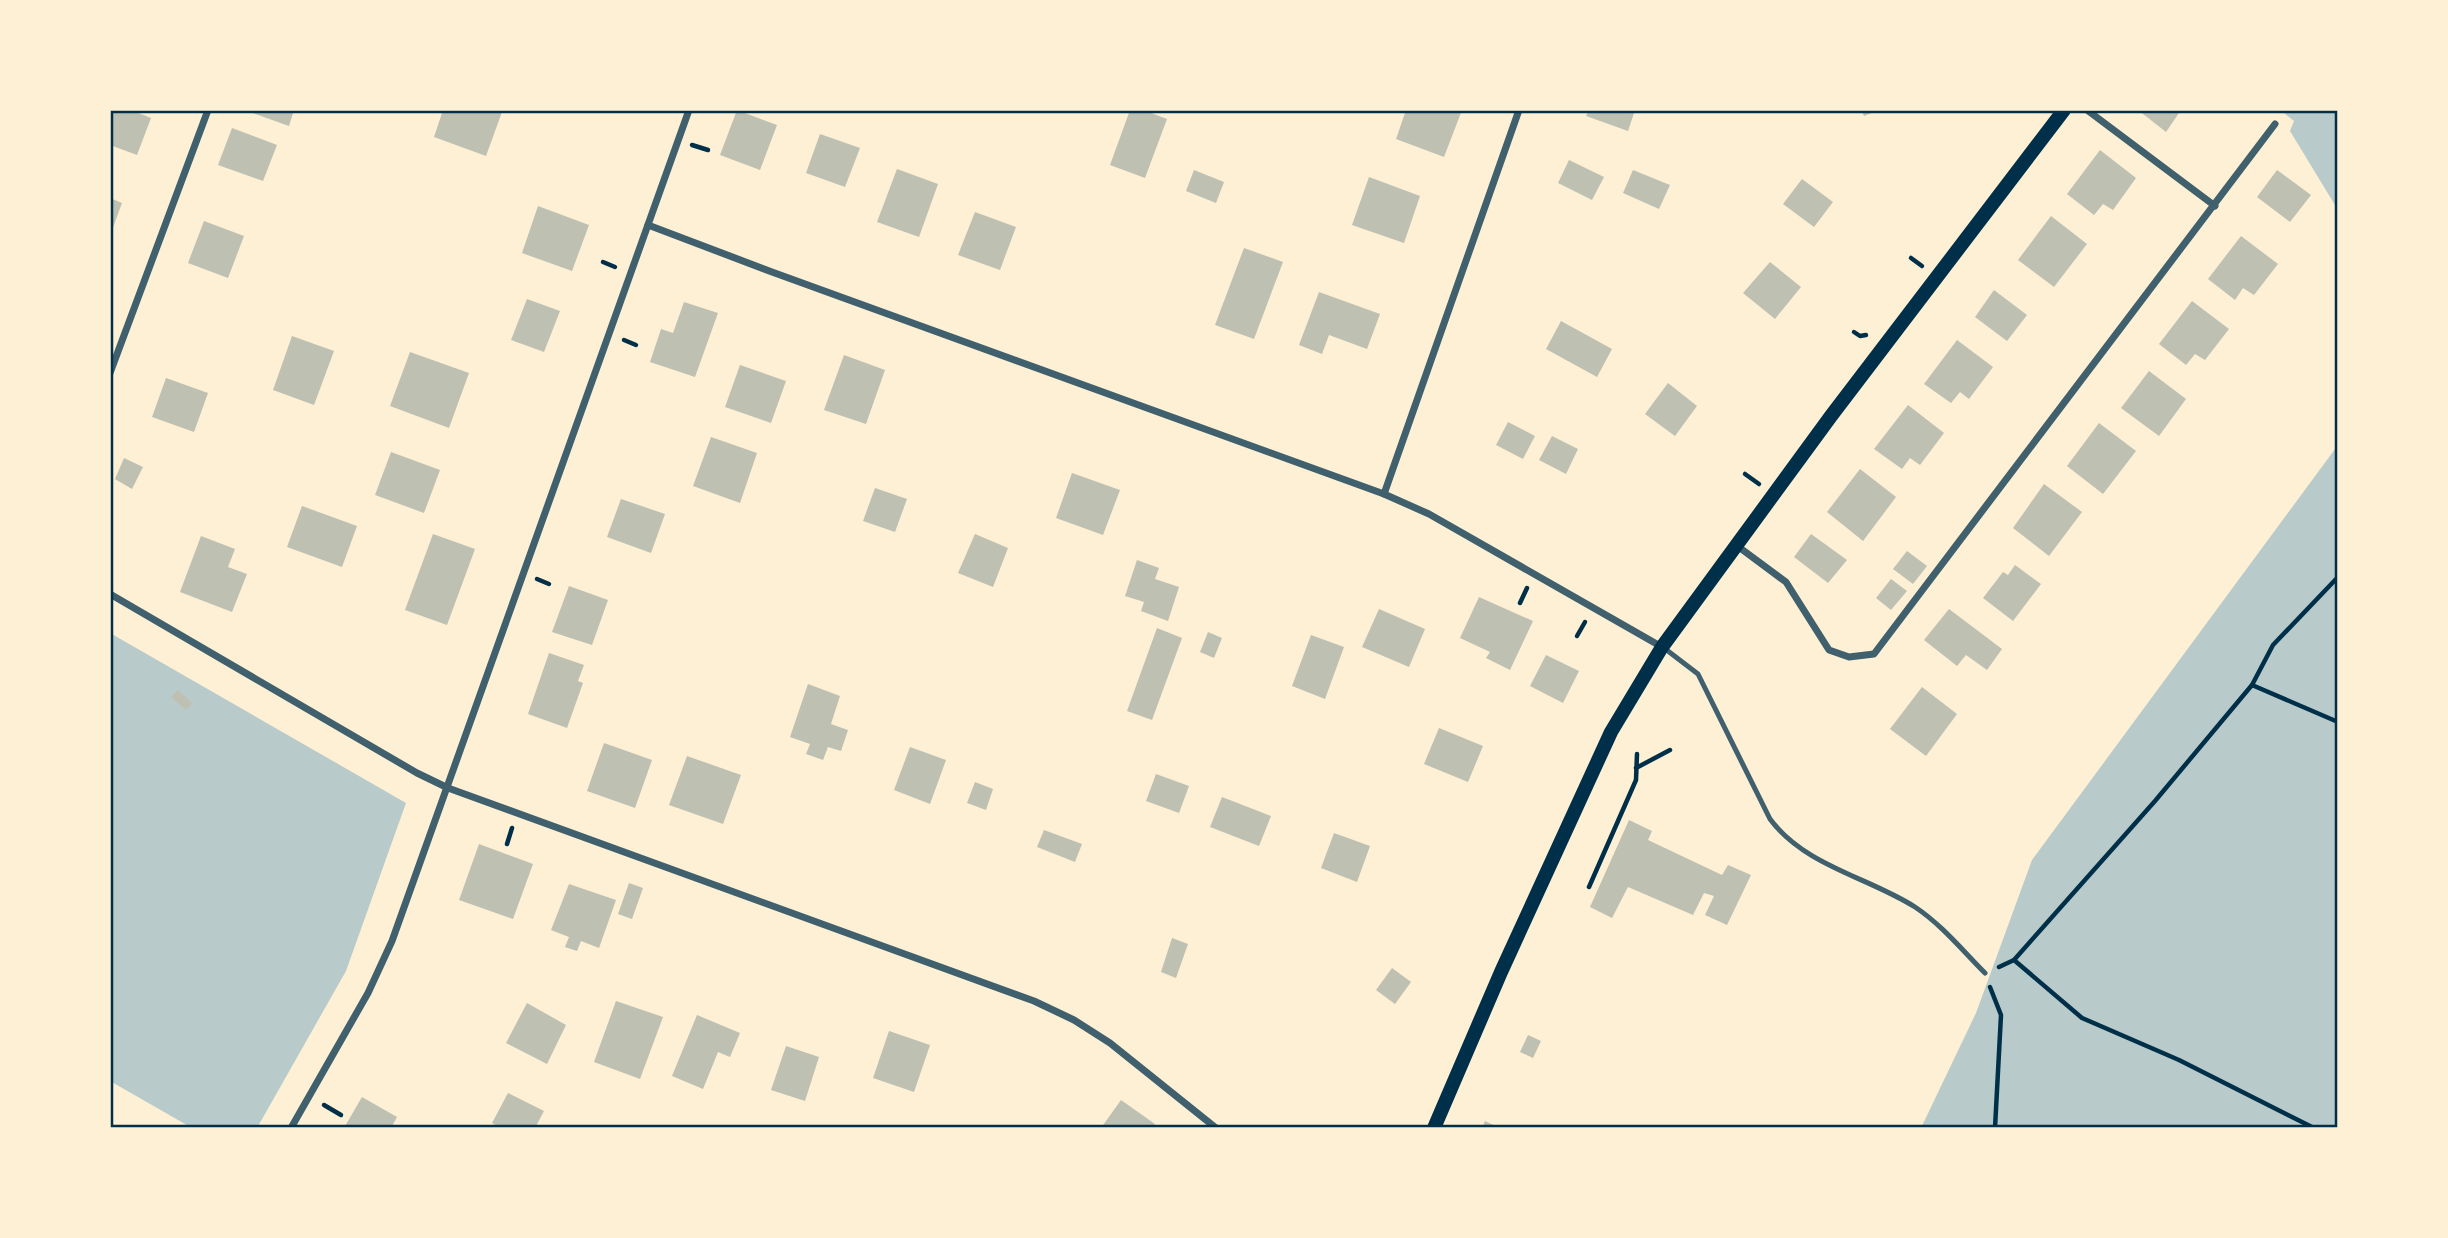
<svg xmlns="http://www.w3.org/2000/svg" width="2448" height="1238" font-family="Commissioner,sans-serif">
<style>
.green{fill:#b9caca}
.building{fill:#bec0b2}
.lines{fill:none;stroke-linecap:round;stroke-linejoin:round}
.path{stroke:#003049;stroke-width:4.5}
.service{stroke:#3f606c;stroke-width:5}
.minor{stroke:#3f606c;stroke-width:7}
.secondary{stroke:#003049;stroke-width:14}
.neatline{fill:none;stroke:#003049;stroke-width:2.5}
</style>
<rect width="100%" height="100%" fill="#fdf0d5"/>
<g class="green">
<polygon points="2280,110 2338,110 2338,210 2290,131 2294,121"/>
<polygon points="2338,445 2338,1128 1921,1128 1976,1013 2032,860"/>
<polygon points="110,633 406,803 346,971 257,1128 192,1128 110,1081"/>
</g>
<g class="building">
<polygon points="110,110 131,110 151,118 137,155 110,145"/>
<polygon points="251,110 294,110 289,126 250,112"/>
<polygon points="443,110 496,110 502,112 486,156 434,137"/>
<polygon points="737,110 777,125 760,170 720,155"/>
<polygon points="1130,110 1143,110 1167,119 1145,178 1110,165"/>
<polygon points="1406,110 1462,110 1444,157 1396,139"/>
<polygon points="1589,110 1635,110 1628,131 1586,116"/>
<polygon points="1861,110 1879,110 1864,116"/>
<polygon points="2138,110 2181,110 2166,132"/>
<polygon points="232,128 277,145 263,181 218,165"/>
<polygon points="820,134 860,148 845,187 806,173"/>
<polygon points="2100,150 2136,178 2113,210 2103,204 2094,215 2067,194"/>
<polygon points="1569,160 1604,177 1592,200 1558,183"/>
<polygon points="897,169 938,184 919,237 877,222"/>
<polygon points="1194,170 1224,182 1216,203 1186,191"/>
<polygon points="1633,170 1670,185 1659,209 1623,193"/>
<polygon points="2277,170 2311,195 2290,222 2257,197"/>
<polygon points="1369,177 1420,196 1404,243 1352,225"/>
<polygon points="1802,179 1833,202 1814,227 1783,204"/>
<polygon points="110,198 122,203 111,233 110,233"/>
<polygon points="538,206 589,225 572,271 522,253"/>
<polygon points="975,212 1016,227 1000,270 958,255"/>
<polygon points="2051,216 2087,244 2054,287 2018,260"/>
<polygon points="204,221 244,236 228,278 188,263"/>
<polygon points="2241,236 2278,264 2254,295 2243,288 2235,300 2208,279"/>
<polygon points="1244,248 1283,262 1254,339 1215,325"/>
<polygon points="1770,262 1801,287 1775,319 1743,293"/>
<polygon points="1994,290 2027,315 2007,341 1975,317"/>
<polygon points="1319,292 1380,314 1367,349 1329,335 1322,354 1299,345"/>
<polygon points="527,299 560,311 544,352 511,340"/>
<polygon points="2192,301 2229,329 2205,360 2195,354 2186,365 2159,344"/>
<polygon points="684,302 718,313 695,377 650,362 661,329 673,333"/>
<polygon points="1561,321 1612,349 1597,377 1546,349"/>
<polygon points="292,336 334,351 314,405 273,390"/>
<polygon points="1957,340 1993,367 1969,399 1960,392 1951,403 1924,384"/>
<polygon points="410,352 469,373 449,428 390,406"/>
<polygon points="844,355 885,370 866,424 824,410"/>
<polygon points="740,365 786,381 771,423 725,407"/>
<polygon points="2149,371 2186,399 2159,436 2121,408"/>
<polygon points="166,378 208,393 194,432 152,417"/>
<polygon points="1668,383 1697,406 1675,436 1645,414"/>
<polygon points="1908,405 1944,433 1920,465 1910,458 1902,469 1874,449"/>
<polygon points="1508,422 1535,436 1523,459 1496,445"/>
<polygon points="2099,423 2136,451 2103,494 2067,466"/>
<polygon points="1552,436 1578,449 1566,474 1539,460"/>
<polygon points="711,437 757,453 740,503 693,486"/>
<polygon points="391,452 440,470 424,513 375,495"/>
<polygon points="124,458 143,467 132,489 115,479"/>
<polygon points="1860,469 1896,497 1863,541 1827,512"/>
<polygon points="1072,473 1120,490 1103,535 1056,518"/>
<polygon points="2044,484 2082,512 2049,556 2013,528"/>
<polygon points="875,488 907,499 895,532 863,521"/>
<polygon points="621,499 665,514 651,553 607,537"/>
<polygon points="302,506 357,526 342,567 287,547"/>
<polygon points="433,534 475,549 447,625 405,610"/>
<polygon points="975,534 1008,548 993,587 958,573"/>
<polygon points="1811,534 1847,560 1828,583 1794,557"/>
<polygon points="201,536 235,549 228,567 247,574 232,612 180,592"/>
<polygon points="1907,551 1927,566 1913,584 1893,569"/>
<polygon points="1137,560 1159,568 1155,579 1179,587 1168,621 1141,611 1144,602 1125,596"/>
<polygon points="2015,565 2041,584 2013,621 1983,598 2003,572 2008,575"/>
<polygon points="1891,579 1907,591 1891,610 1876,598"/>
<polygon points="569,586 608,600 592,645 552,632"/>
<polygon points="1479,597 1533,621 1510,670 1486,658 1490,652 1460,638"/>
<polygon points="1379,609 1425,629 1409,667 1362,647"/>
<polygon points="1949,609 2002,649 1987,670 1966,655 1957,666 1924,640"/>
<polygon points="1157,628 1182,638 1152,720 1127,711"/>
<polygon points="1208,632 1222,638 1214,658 1200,652"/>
<polygon points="1311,635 1344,647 1325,699 1292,686"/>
<polygon points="549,653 584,665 578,681 583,683 567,728 528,714"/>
<polygon points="1546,655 1579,671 1563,703 1530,686"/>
<polygon points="808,684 840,696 831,724 848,730 841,751 828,747 823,760 806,754 810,744 790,737"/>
<polygon points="1922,687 1957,714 1926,756 1890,729"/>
<polygon points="178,690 192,703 186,710 171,697"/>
<polygon points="1439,728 1483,746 1468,782 1424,764"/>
<polygon points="604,743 652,760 635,808 587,791"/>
<polygon points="910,747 946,760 930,804 894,790"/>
<polygon points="687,756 741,775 723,824 669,805"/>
<polygon points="1156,774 1189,786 1179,813 1146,801"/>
<polygon points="975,782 993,789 986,810 967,803"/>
<polygon points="1222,797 1271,816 1259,846 1210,827"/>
<polygon points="1629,820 1652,831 1648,840 1722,875 1728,865 1751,875 1727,925 1705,915 1714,896 1704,893 1693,915 1628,887 1612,918 1590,907"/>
<polygon points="1044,830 1082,844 1075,862 1037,847"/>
<polygon points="1334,833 1370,846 1357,882 1321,868"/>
<polygon points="479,844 533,864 513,919 459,900"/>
<polygon points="629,883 643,888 632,919 618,914"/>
<polygon points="569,884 616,900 599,948 581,941 577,951 565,947 569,937 551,930"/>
<polygon points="1172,938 1188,944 1176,978 1161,972"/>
<polygon points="1392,968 1411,982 1395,1004 1376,990"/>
<polygon points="616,1001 663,1017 640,1079 594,1062"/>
<polygon points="527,1003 566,1025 547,1064 506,1043"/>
<polygon points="697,1015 740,1033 730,1057 718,1052 703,1089 672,1076"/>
<polygon points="889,1031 930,1045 914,1092 873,1078"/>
<polygon points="1528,1035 1541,1041 1533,1058 1520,1052"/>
<polygon points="786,1046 819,1057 805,1101 771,1090"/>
<polygon points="508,1093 544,1111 535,1128 501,1128 492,1123"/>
<polygon points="362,1097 397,1117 391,1128 344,1128"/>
<polygon points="1121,1100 1155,1124 1153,1128 1101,1128"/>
<polygon points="1485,1121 1500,1128 1482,1128"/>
</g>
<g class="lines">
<g class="path">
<polyline points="692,145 708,150"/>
<polyline points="1911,258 1922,266"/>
<polyline points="603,262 615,267"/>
<polyline points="1854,332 1860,336 1866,335"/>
<polyline points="624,340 636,345"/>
<polyline points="1745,474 1759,484"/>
<polyline points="537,579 549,584"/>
<polyline points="1520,603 1527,588"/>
<polyline points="1577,636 1585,622"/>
<polyline points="2252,685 2338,722"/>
<polyline points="1636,768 1670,750"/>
<polyline points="507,844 512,828"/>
<polyline points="1589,887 1636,780 1637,754"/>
<polyline points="2014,960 2155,801 2252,685 2273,645 2338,577"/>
<polyline points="1999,967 2014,960 2082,1018 2179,1060 2314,1128"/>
<polyline points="1990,987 2001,1015 1995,1128"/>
<polyline points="324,1105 341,1115"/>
</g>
<path class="service" d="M1664,648L1698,674L1770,819C1805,866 1868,877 1915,907C1942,925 1963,951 1985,973"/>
<g class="minor">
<polyline points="2087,110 2215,206"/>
<polyline points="648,225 772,272 1384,494 1429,514 1662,647"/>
<polyline points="110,373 208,110"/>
<polyline points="1384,494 1519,110"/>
<polyline points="1736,545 1786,582 1829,650 1849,657 1874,654 2275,124"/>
<polyline points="110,594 417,773 448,788 1034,1001 1074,1020 1110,1043 1216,1128"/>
<polyline points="291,1128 368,993 392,941 689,110"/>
</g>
<polyline class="secondary" points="1434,1128 1501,972 1611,732 1662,647 1831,416 2064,110"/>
</g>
<rect width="2448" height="1238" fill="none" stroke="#fdf0d5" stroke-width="224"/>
<rect x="112" y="112" width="2224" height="1014" class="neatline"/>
</svg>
